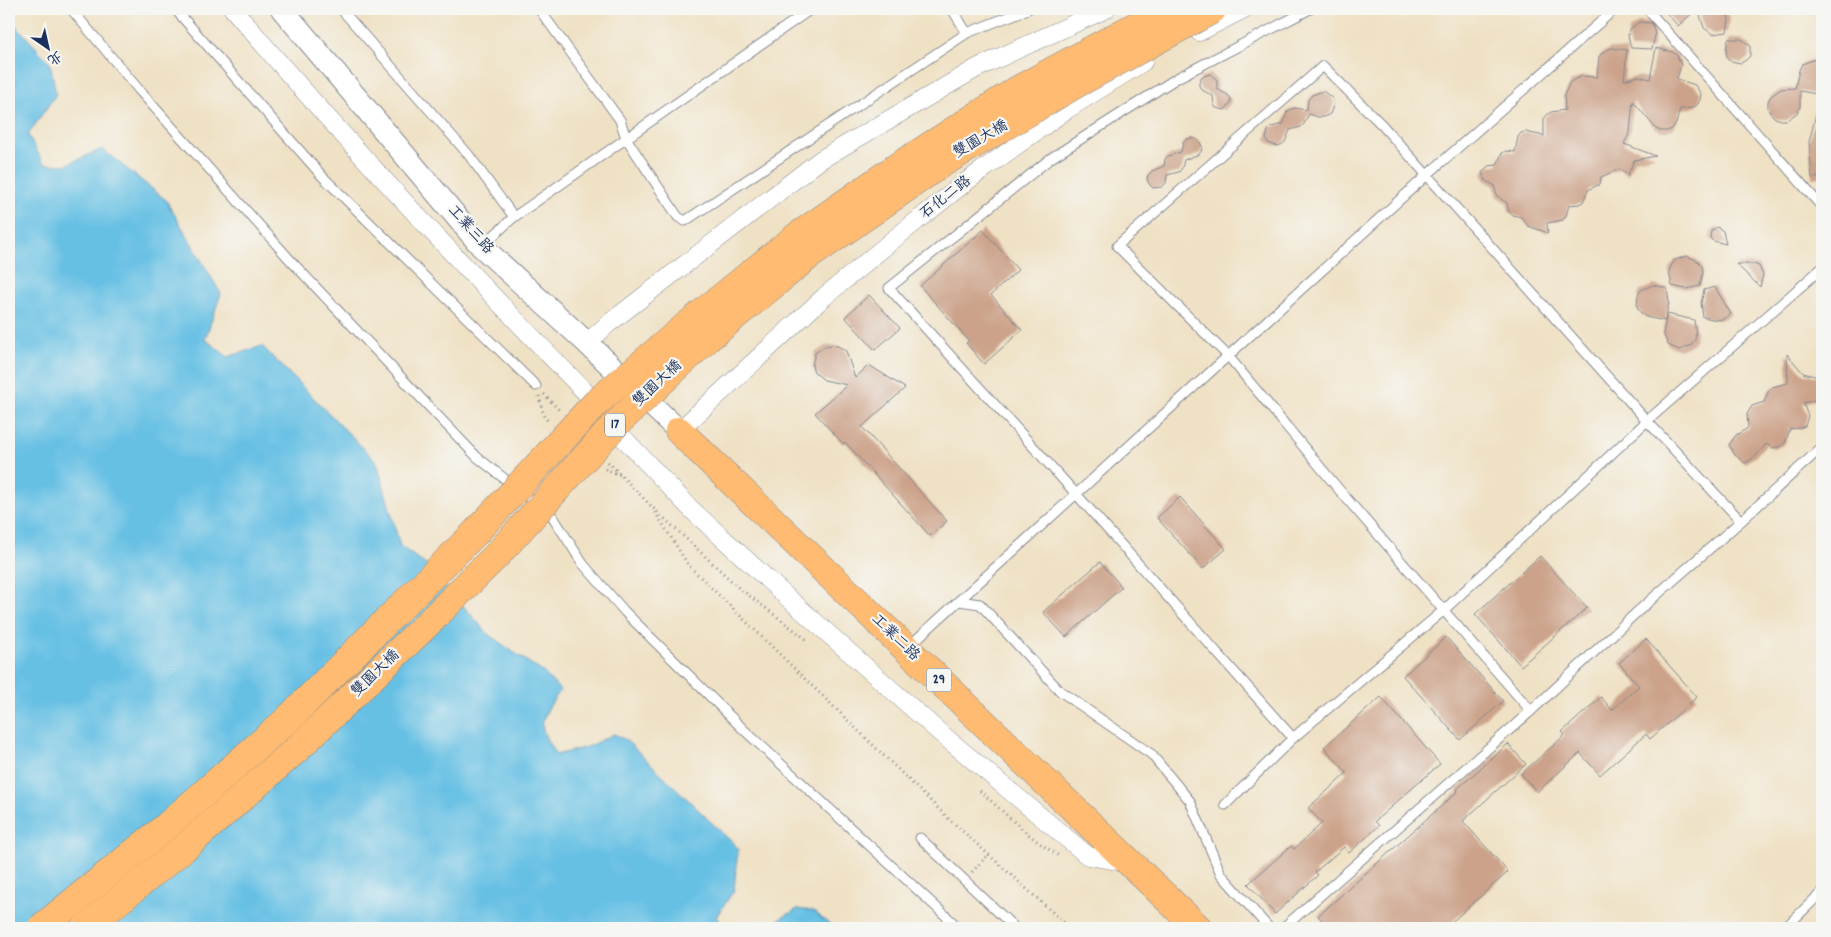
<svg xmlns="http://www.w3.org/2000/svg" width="1831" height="937" font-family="Dekko,'LXGW WenKai TC',sans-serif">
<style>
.water{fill:#66c0e4;stroke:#4078a1}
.building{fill:#cca38a}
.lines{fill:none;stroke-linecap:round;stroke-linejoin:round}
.service-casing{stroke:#858891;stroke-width:11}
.minor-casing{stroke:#858891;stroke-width:19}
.tertiary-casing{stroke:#858891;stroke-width:24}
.primary-casing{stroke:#858891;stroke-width:29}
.path{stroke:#858891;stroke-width:3;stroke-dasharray:1 4;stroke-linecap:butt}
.service{stroke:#fff;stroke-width:9}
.minor{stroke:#fff;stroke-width:18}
.tertiary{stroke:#fff;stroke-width:22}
.primary{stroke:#febb71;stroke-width:28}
.primary-bridge-casing{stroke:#858891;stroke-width:29;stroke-linecap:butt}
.primary-bridge{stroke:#febb71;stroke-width:28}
.labels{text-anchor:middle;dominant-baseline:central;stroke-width:4.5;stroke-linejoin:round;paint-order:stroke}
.shield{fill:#f6f6f2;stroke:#5d6b8a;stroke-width:1}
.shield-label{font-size:14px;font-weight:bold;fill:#1b2f5e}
.street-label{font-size:15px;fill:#1b2f5e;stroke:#f6f6f2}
</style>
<rect width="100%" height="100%" fill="#f6f6f2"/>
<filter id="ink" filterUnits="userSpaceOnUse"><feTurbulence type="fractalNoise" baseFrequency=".02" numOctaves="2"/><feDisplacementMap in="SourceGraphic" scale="10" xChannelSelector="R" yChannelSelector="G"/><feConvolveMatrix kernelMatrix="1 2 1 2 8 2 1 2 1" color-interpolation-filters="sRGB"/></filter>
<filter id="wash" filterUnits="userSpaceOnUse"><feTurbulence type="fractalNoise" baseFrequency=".0096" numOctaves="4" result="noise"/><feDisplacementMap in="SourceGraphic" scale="20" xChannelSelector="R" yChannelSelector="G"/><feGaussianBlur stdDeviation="1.12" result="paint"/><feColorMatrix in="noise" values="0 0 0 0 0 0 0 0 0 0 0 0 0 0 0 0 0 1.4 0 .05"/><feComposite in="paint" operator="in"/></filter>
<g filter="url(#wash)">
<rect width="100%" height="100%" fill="#efe1c4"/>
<g class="water">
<path d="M9,18L50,63L56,94L28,135L44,164L66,165L102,149L166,200L221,294L205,339L228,357L262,346L377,462L400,546L429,567L489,635L544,673L560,690C540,722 535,722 556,755L587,747L614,734L626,740L738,848L734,890L716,917L727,928H9Z"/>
<polygon points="797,909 813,911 834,928 759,928 766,927"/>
</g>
<g id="blocks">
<g class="building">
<polygon points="1663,9 1697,9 1678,26"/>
<polygon points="1709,9 1722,9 1727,13 1729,19 1727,32 1713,34 1704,28 1700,15"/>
<polygon points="1639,22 1651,23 1653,25 1655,36 1652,49 1631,48 1628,35 1629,30"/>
<polygon points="1728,39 1741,39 1750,45 1750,56 1746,60 1741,63 1730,61 1727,57 1726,51"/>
<polygon points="1611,48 1627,50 1624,80 1639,76 1650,79 1656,48 1672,52 1677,55 1681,65 1677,79 1695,85 1701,94 1700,100 1697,105 1692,108 1680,109 1676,124 1672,129 1667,131 1661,131 1656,129 1633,101 1630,132 1624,144 1656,156 1634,160 1628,175 1619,169 1601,177 1600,184 1588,190 1583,202 1579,204 1569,205 1566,216 1563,220 1547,223 1548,233 1528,226 1521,217 1513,215 1509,212 1507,203 1497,196 1494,185 1486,181 1482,173 1488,166 1497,165 1502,153 1506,151 1515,152 1518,137 1521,133 1526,132 1544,136 1544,119 1547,115 1551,112 1565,110 1564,95 1570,82 1582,76 1597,77 1599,57 1602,53"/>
<polygon points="1815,59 1822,60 1822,89 1817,94 1800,91 1800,107 1797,113 1787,120 1781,120 1775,118 1770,113 1768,108 1768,101 1771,96 1781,89 1795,88 1799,70 1802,64"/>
<polygon points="1210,74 1217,80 1217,89 1228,95 1231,99 1231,103 1225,110 1216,108 1214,105 1213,96 1202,90 1199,86 1199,82 1201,77"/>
<polygon points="1323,91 1332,98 1334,104 1330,114 1324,117 1318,117 1309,114 1304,124 1301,127 1290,130 1285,142 1281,145 1277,146 1268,143 1266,139 1268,130 1271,127 1283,124 1287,112 1291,109 1295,108 1307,110 1308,100 1312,95"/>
<polygon points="1817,110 1822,110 1822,177 1812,178 1809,142"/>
<polygon points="1191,138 1196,139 1200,142 1202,147 1201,152 1197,155 1184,160 1182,168 1179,172 1167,175 1166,183 1162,187 1153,188 1149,184 1147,179 1148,175 1152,171 1164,166 1165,159 1168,156 1181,152 1183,143 1187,139"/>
<polygon points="1717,227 1723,231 1726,244 1713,241 1710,238 1711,231"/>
<polygon points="983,230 1018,270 991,295 1022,330 984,364 966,343 969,341 920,286"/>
<polygon points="1687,256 1698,261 1702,266 1703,273 1700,286 1686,289 1672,286 1669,272 1671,266 1675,260"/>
<polygon points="1736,264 1754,264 1759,266 1763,275 1760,287"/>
<polygon points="1653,285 1667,288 1669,302 1665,321 1646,317 1641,313 1637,307 1638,295 1641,290"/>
<polygon points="1715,287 1731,314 1723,319 1717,320 1703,317 1701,303 1704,290"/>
<polygon points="869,295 900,328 875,350 845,317"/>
<polygon points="1667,314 1694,320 1696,334 1695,340 1691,345 1679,350 1668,345 1663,333"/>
<polygon points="831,345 838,346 846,351 855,378 869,365 905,388 862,427 947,521 930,536 845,442 843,444 815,413 847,385 824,380 814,372 812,366 815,353 825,346"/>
<polygon points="1787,354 1803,373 1815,376 1820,379 1822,384 1822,391 1820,396 1816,400 1803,403 1808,416 1805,426 1800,428 1790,429 1785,443 1782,446 1773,448 1766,444 1755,457 1745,463 1735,455 1729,445 1736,435 1748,428 1747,414 1752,406 1764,402 1769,390 1772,387 1788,383"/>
<polygon points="1180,497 1226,549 1203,569 1157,518"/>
<polygon points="1540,556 1587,608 1521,666 1475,614"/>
<polygon points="1100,562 1122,587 1066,637 1043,612"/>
<polygon points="1446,637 1503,701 1460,740 1403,676"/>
<polygon points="1646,639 1697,697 1650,739 1646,734 1600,775 1580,753 1537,792 1521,774 1565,735 1562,732 1601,697 1612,710 1639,686 1619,663"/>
<polygon points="1381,697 1440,764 1375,821 1379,826 1349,853 1344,847 1315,872 1318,875 1275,914 1248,884 1291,846 1294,849 1322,823 1308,808 1347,773 1324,747"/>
<polygon points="1508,744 1526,764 1463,821 1508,872 1445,928 1329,928 1318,916 1458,791 1457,789"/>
</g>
</g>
</g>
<g filter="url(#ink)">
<use href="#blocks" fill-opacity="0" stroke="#858891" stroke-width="1"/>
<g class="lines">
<g class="service-casing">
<g id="service">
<polyline points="71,9 139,90 292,262 416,393 477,457 553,517 583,564 625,612 743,729 959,928"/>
<polyline points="175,9 323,177 536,386"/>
<polyline points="341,9 468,154 514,217"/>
<polyline points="539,9 620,120 626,138 678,217 685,221 967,33 1028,9"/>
<polyline points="952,9 967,33"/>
<polyline points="1647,9 1822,207"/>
<polyline points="482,246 514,217 811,9"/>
<polyline points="959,601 980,604 1060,691 1151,754 1190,801 1221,874 1269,928"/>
<polyline points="908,647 1427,175 1615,9"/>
<polyline points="1531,711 1341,492 1229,357 1117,246 1323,66 1382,125 1647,421 1741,521"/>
<polyline points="1293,738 1077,495 889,288 1051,158 1177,78 1310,9"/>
<polyline points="1225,805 1293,738 1444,610 1647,421 1822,268"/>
<polyline points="920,838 1015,928"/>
<polyline points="1283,928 1531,711 1636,613 1741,521 1822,447"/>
<polyline points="1785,928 1822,892"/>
</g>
</g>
<g class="minor-casing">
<g id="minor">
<path d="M233,9C348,145 471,275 596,403"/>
<polyline points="1199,32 1244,9"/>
<polyline points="587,343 608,324 820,160 977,68 1106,9"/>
<polyline points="613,427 692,510 788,598 938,731 1088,856 1129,863"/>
<polyline points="679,431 824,297 894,239 967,181 1066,110 1143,62"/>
</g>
</g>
<g class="tertiary-casing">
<polyline id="tertiary" points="282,9 482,247 587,343 679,431"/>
</g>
<g class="primary-casing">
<polyline id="primary" points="679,431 1198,928"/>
</g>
<g class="path">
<polyline points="544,394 560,411"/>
<polyline points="539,396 544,417 549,422"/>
<polyline points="608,462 652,507 738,587 806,639"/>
<polyline points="605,469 620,475"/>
<polyline points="655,512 689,566 948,818 1070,928"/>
<path d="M980,791C1003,811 1032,841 1058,855"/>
<polyline points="972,872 989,854"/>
</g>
<use href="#service" class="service"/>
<use href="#minor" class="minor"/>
<use href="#tertiary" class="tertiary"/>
<use href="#primary" class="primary"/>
<g class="primary-bridge-casing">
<g id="primary-bridge">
<polyline points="41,928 168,825 288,719 475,533 596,403 685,327 795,238 897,167 1019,89 1167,9"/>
<polyline points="85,928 184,848 297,749 424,627 496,556 613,427 707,339 807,257 939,165 1076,84 1212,10"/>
</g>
</g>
<use href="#primary-bridge" class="primary-bridge"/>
</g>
</g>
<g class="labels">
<g class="shield">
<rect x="605" y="413.5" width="20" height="23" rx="4"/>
<rect x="926.5" y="668.5" width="25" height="23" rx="4"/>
</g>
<g class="shield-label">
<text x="615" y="425">17</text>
<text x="939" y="680">29</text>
</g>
<g class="street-label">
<text transform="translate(981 140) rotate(-30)">雙園大橋</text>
<text transform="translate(946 198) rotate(-38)">石化二路</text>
<text transform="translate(470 230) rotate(48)">工業三路</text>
<text transform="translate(658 384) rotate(-43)">雙園大橋</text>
<text transform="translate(895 638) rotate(44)">工業二路</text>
<text transform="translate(376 674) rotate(-44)">雙園大橋</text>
</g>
</g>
<rect width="1831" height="937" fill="none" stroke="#f6f6f2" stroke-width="30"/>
<g transform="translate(48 48) rotate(146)" stroke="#f6f6f2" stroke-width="4" paint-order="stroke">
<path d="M0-4L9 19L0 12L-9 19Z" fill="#1b2f5e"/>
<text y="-8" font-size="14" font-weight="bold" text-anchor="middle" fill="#1b2f5e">北</text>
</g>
</svg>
